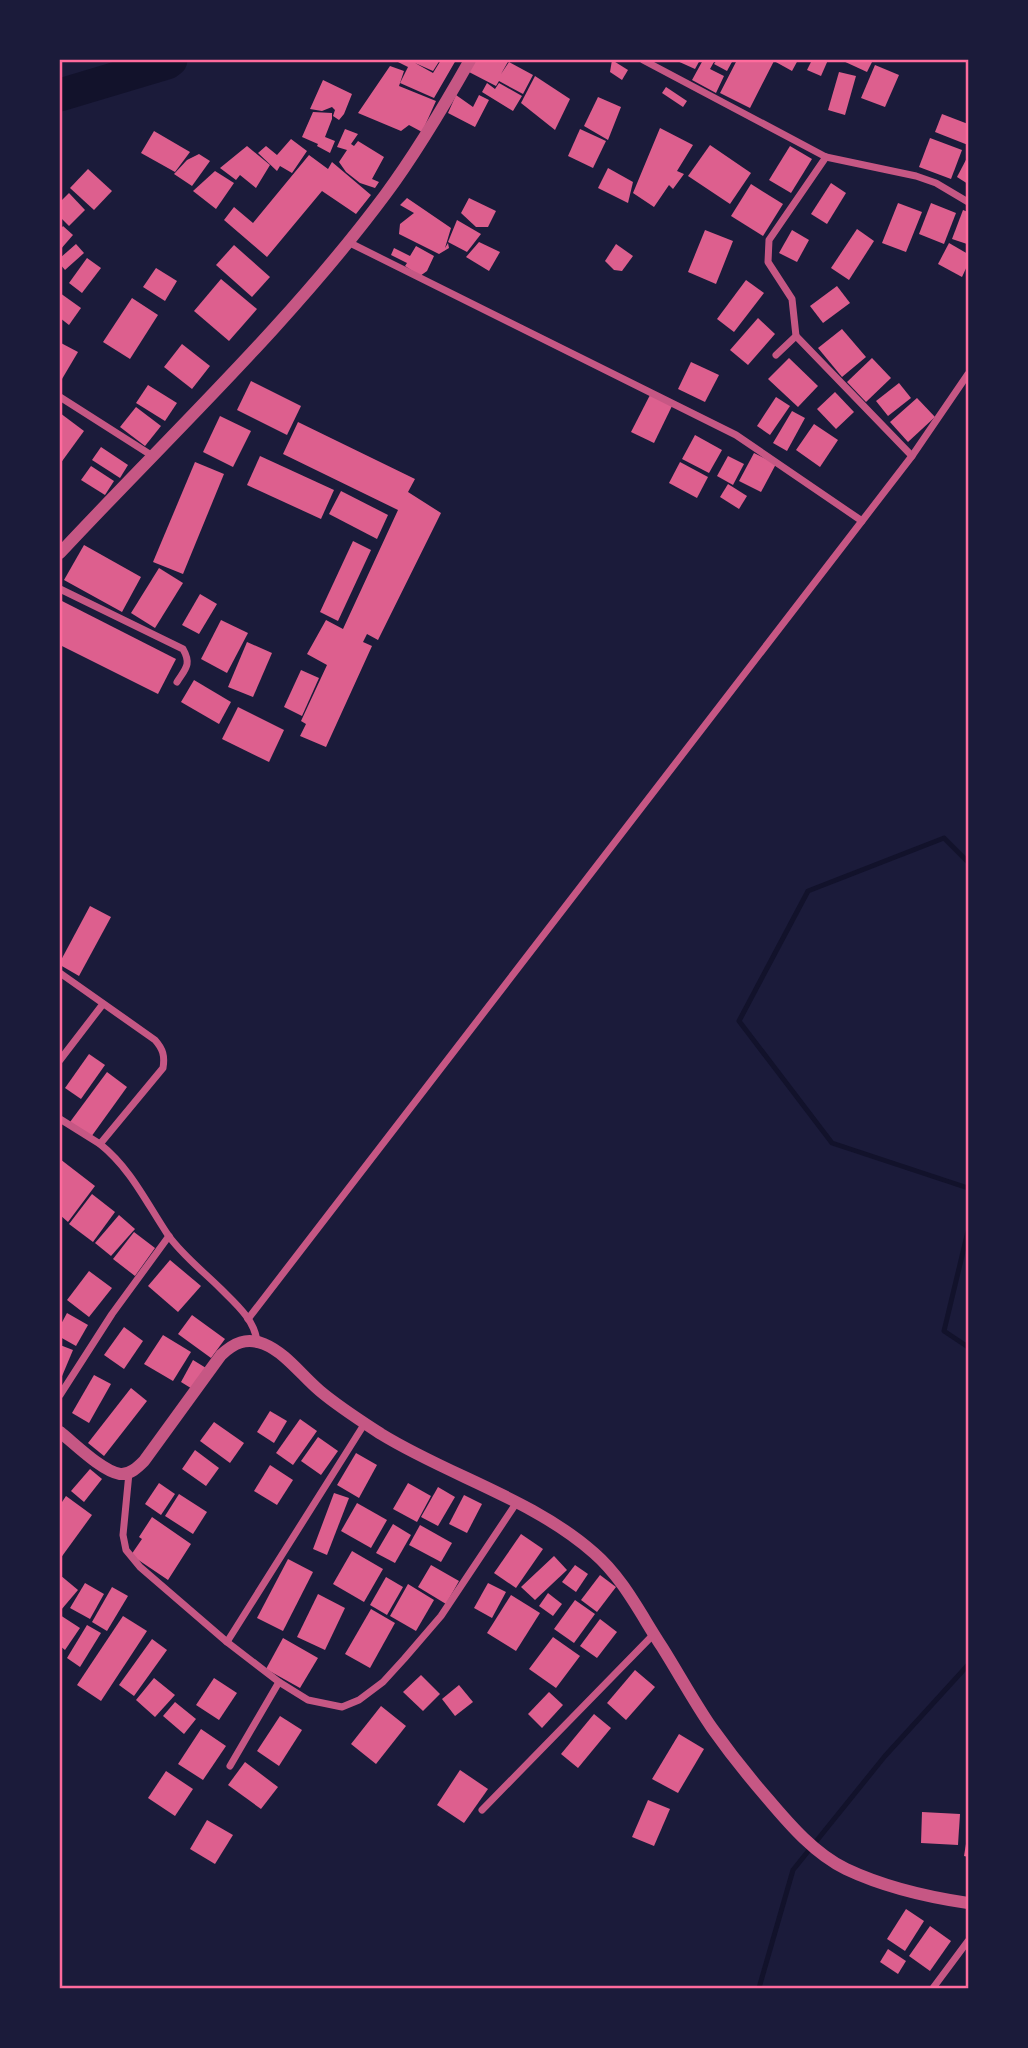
<svg xmlns="http://www.w3.org/2000/svg" width="1028" height="2048" font-family="'Sofia Sans Condensed',sans-serif">
<style>
.lines{fill:none;stroke-linecap:round;stroke-linejoin:round}
.stream{stroke:#12122b;stroke-width:5}
.river{stroke:#12122b;stroke-width:33}
.building{fill:#dd5f8e}
.minor{stroke:#c65784;stroke-width:7}
.tertiary{stroke:#c65784;stroke-width:12}
.neatline{fill:none;stroke:#ff6b9d;stroke-width:2.5}
</style>
<rect width="100%" height="100%" fill="#1b1b3a"/>
<g class="lines">
<g class="stream">
<polyline points="968,862 944,838 808,891 739,1021 832,1143 968,1188"/>
<polyline points="968,1231 944,1331 968,1347"/>
<polyline points="759,1988 793,1870 885,1756 968,1665"/>
</g>
<polyline class="river" points="60,95 167,63 171,60"/>
</g>
<g class="building">
<polygon points="394,60 440,60 433,71 415,63 433,73 441,60 456,60 434,98 400,83 408,67"/>
<polygon points="476,60 509,60 501,74 509,62 533,75 523,94 499,81 496,86 469,72"/>
<polygon points="612,60 628,70 622,80 610,72"/>
<polygon points="675,60 700,60 695,69"/>
<polygon points="703,60 715,60 710,69 724,76 716,93 692,80"/>
<polygon points="717,60 733,60 727,71 714,64"/>
<polygon points="737,60 798,60 792,71 774,61 750,108 720,93"/>
<polygon points="812,60 828,60 821,76 807,70"/>
<polygon points="841,60 873,60 867,72"/>
<polygon points="875,65 899,75 885,107 861,98"/>
<polygon points="390,66 404,71 399,86 436,101 422,132 409,125 401,131 358,113"/>
<polygon points="839,72 856,76 845,115 828,110"/>
<polygon points="535,76 570,99 555,130 521,103"/>
<polygon points="323,80 352,94 344,114 339,120 333,116 335,110 332,107 322,111 310,109"/>
<polygon points="487,83 495,89 499,83 522,96 513,111 482,92"/>
<polygon points="666,87 687,101 683,107 662,93"/>
<polygon points="456,95 473,107 479,95 489,100 475,127 448,113"/>
<polygon points="598,97 621,107 608,140 584,126"/>
<polygon points="313,112 332,113 332,119 325,137 335,141 330,153 317,146 318,144 302,137"/>
<polygon points="942,114 968,124 968,145 935,132"/>
<polygon points="660,128 693,145 677,171 684,174 673,189 669,185 654,207 633,193"/>
<polygon points="345,129 358,134 351,144 354,146 358,141 384,157 372,179 379,182 375,188 360,183 346,172 339,162 347,150 337,147"/>
<polygon points="580,129 606,141 593,168 568,156"/>
<polygon points="154,131 190,152 175,172 141,153"/>
<polygon points="930,138 962,150 951,179 919,167"/>
<polygon points="291,139 307,151 292,173 280,166 277,171 258,153 266,146 277,155"/>
<polygon points="710,145 751,173 730,204 688,176"/>
<polygon points="247,146 270,165 256,188 240,175 236,180 220,168"/>
<polygon points="790,146 812,159 791,193 769,180"/>
<polygon points="199,154 210,161 192,186 174,174 187,160"/>
<polygon points="309,155 328,169 332,162 371,195 356,214 322,191 267,257 224,220 234,207 253,223"/>
<polygon points="968,156 968,184 957,177"/>
<polygon points="608,168 633,182 628,203 598,188"/>
<polygon points="88,169 112,191 94,210 70,188"/>
<polygon points="215,171 234,183 216,209 193,191"/>
<polygon points="831,183 846,193 827,224 811,214"/>
<polygon points="751,184 783,204 763,236 731,216"/>
<polygon points="69,193 85,210 69,226 60,217 60,202"/>
<polygon points="407,198 451,228 445,248 448,243 449,248 439,254 399,234 400,224 414,213 400,205"/>
<polygon points="469,198 496,211 488,227 476,227 461,213"/>
<polygon points="898,203 922,212 906,252 882,243"/>
<polygon points="931,203 956,213 944,244 919,234"/>
<polygon points="963,210 968,212 967,244 952,239"/>
<polygon points="457,220 481,234 467,252 448,242"/>
<polygon points="63,226 73,235 60,250 60,230"/>
<polygon points="857,229 874,241 849,280 831,268"/>
<polygon points="705,230 733,241 716,284 688,272"/>
<polygon points="792,230 809,240 797,262 779,253"/>
<polygon points="479,242 500,252 489,271 466,257"/>
<polygon points="949,243 968,254 968,264 962,277 938,264"/>
<polygon points="76,244 84,253 65,270 60,264 60,258"/>
<polygon points="616,244 633,256 622,271 614,270 605,261"/>
<polygon points="234,245 270,277 252,297 216,265"/>
<polygon points="416,246 434,256 427,271 420,276 405,266 407,263 391,255 394,248 410,256"/>
<polygon points="87,258 101,268 82,293 69,283"/>
<polygon points="156,268 177,281 165,301 143,287"/>
<polygon points="221,279 257,309 229,341 194,311"/>
<polygon points="746,280 764,293 734,332 717,319"/>
<polygon points="837,286 850,303 823,323 810,306"/>
<polygon points="60,293 81,308 69,325 60,318"/>
<polygon points="132,298 158,315 130,359 103,342"/>
<polygon points="758,318 775,334 748,365 730,350"/>
<polygon points="842,329 866,357 842,377 818,348"/>
<polygon points="61,343 78,352 62,379 60,377"/>
<polygon points="182,344 210,366 192,389 164,367"/>
<polygon points="789,358 818,386 798,407 768,379"/>
<polygon points="872,358 891,378 866,402 847,382"/>
<polygon points="691,362 719,375 705,402 678,389"/>
<polygon points="251,381 301,406 287,435 237,410"/>
<polygon points="899,383 911,398 888,416 876,401"/>
<polygon points="148,385 177,403 165,421 136,403"/>
<polygon points="835,392 854,412 836,429 817,409"/>
<polygon points="650,395 672,406 654,443 631,432"/>
<polygon points="776,397 790,406 770,435 757,426"/>
<polygon points="917,398 935,417 908,442 890,422"/>
<polygon points="136,407 161,426 145,446 120,427"/>
<polygon points="792,411 805,418 787,451 773,443"/>
<polygon points="60,413 84,431 60,464"/>
<polygon points="220,416 251,431 233,467 203,452"/>
<polygon points="298,422 415,479 408,492 441,513 378,640 367,634 363,642 372,646 326,747 300,736 306,724 301,721 327,665 307,654 326,620 343,629 398,510 283,454"/>
<polygon points="814,424 838,440 820,467 796,450"/>
<polygon points="695,435 722,450 709,473 682,459"/>
<polygon points="101,447 128,465 120,478 92,460"/>
<polygon points="754,453 776,464 761,492 739,481"/>
<polygon points="260,456 334,490 321,519 247,485"/>
<polygon points="728,456 744,464 733,485 717,476"/>
<polygon points="195,462 224,474 183,574 153,562"/>
<polygon points="680,462 708,477 697,498 669,483"/>
<polygon points="91,466 114,481 105,495 81,480"/>
<polygon points="728,484 747,496 739,509 720,497"/>
<polygon points="341,491 388,515 377,539 329,514"/>
<polygon points="353,541 371,550 338,621 320,612"/>
<polygon points="84,545 141,577 122,612 64,580"/>
<polygon points="159,568 183,583 155,628 131,613"/>
<polygon points="200,594 217,604 199,634 182,625"/>
<polygon points="60,600 176,659 158,694 60,645"/>
<polygon points="221,620 248,633 227,673 201,659"/>
<polygon points="247,642 272,653 253,697 228,687"/>
<polygon points="301,670 319,678 302,716 284,707"/>
<polygon points="194,680 231,702 219,724 181,702"/>
<polygon points="238,707 284,730 269,762 222,739"/>
<polygon points="90,906 111,917 79,976 60,965 60,962"/>
<polygon points="89,1054 105,1065 81,1099 65,1088"/>
<polygon points="107,1072 127,1087 91,1137 70,1122"/>
<polygon points="60,1159 95,1186 68,1222 60,1215"/>
<polygon points="92,1194 115,1212 93,1242 69,1224"/>
<polygon points="119,1215 135,1229 111,1256 95,1243"/>
<polygon points="134,1232 155,1248 135,1276 113,1259"/>
<polygon points="170,1260 201,1286 178,1312 148,1286"/>
<polygon points="89,1271 112,1288 89,1317 67,1300"/>
<polygon points="67,1313 88,1325 76,1346 60,1337 60,1326"/>
<polygon points="192,1315 225,1339 211,1358 178,1334"/>
<polygon points="124,1327 143,1341 124,1369 104,1355"/>
<polygon points="163,1335 191,1352 173,1381 144,1364"/>
<polygon points="60,1345 73,1350 60,1381"/>
<polygon points="193,1360 206,1368 194,1390 181,1382"/>
<polygon points="94,1375 111,1384 89,1423 72,1413"/>
<polygon points="131,1388 147,1401 104,1456 88,1443"/>
<polygon points="270,1411 287,1421 274,1443 257,1432"/>
<polygon points="300,1419 317,1431 293,1465 276,1453"/>
<polygon points="214,1422 244,1443 230,1463 200,1441"/>
<polygon points="318,1437 338,1451 321,1475 301,1461"/>
<polygon points="195,1450 219,1468 206,1486 182,1469"/>
<polygon points="356,1453 377,1465 359,1498 337,1485"/>
<polygon points="270,1465 293,1480 277,1505 254,1491"/>
<polygon points="90,1469 102,1479 84,1502 71,1491"/>
<polygon points="159,1483 175,1494 161,1515 145,1504"/>
<polygon points="408,1483 431,1496 417,1522 393,1509"/>
<polygon points="438,1487 455,1497 438,1526 421,1517"/>
<polygon points="334,1493 349,1498 327,1555 313,1549"/>
<polygon points="179,1494 207,1512 193,1534 165,1516"/>
<polygon points="464,1495 482,1504 467,1533 449,1524"/>
<polygon points="66,1496 92,1515 60,1559 60,1505"/>
<polygon points="357,1503 387,1520 371,1548 341,1531"/>
<polygon points="152,1517 191,1544 168,1580 131,1555 142,1539 139,1537"/>
<polygon points="393,1524 411,1535 395,1563 376,1553"/>
<polygon points="420,1525 452,1543 441,1562 409,1545"/>
<polygon points="521,1534 543,1549 516,1588 494,1573"/>
<polygon points="352,1551 383,1569 364,1602 333,1584"/>
<polygon points="554,1556 567,1570 535,1600 521,1587"/>
<polygon points="288,1559 313,1572 283,1631 257,1618"/>
<polygon points="431,1565 459,1581 446,1604 418,1587"/>
<polygon points="575,1565 588,1574 576,1592 562,1582"/>
<polygon points="60,1575 78,1590 61,1610 60,1609"/>
<polygon points="600,1575 616,1587 597,1612 581,1600"/>
<polygon points="386,1577 403,1587 387,1615 370,1605"/>
<polygon points="85,1583 104,1594 90,1619 70,1608"/>
<polygon points="488,1583 506,1592 492,1618 474,1608"/>
<polygon points="408,1584 434,1600 416,1631 390,1616"/>
<polygon points="112,1587 128,1596 107,1631 92,1622"/>
<polygon points="548,1593 562,1604 553,1616 539,1606"/>
<polygon points="318,1594 345,1608 325,1650 297,1637"/>
<polygon points="511,1595 540,1613 516,1651 487,1633"/>
<polygon points="575,1600 595,1614 574,1643 554,1629"/>
<polygon points="371,1609 395,1623 370,1668 345,1654"/>
<polygon points="60,1615 80,1628 65,1650 60,1646"/>
<polygon points="123,1616 147,1631 101,1701 77,1685"/>
<polygon points="600,1619 617,1632 597,1658 580,1646"/>
<polygon points="87,1625 101,1633 80,1667 67,1658"/>
<polygon points="553,1637 580,1656 556,1688 529,1669"/>
<polygon points="283,1638 318,1658 300,1688 266,1669"/>
<polygon points="152,1639 167,1650 134,1696 119,1685"/>
<polygon points="635,1670 655,1687 626,1720 607,1703"/>
<polygon points="421,1675 440,1694 423,1711 403,1692"/>
<polygon points="154,1678 175,1695 155,1717 136,1700"/>
<polygon points="214,1678 237,1693 219,1720 196,1705"/>
<polygon points="459,1685 473,1702 455,1716 442,1699"/>
<polygon points="549,1692 563,1705 542,1728 528,1714"/>
<polygon points="175,1702 196,1719 184,1734 163,1716"/>
<polygon points="381,1706 406,1726 376,1764 351,1744"/>
<polygon points="594,1714 611,1728 578,1768 561,1754"/>
<polygon points="280,1716 302,1730 279,1766 257,1751"/>
<polygon points="201,1729 226,1746 203,1780 178,1764"/>
<polygon points="679,1734 704,1749 678,1793 652,1779"/>
<polygon points="245,1762 278,1787 261,1809 228,1785"/>
<polygon points="460,1770 488,1789 464,1823 437,1805"/>
<polygon points="166,1771 193,1789 175,1816 148,1798"/>
<polygon points="648,1800 670,1809 654,1846 632,1837"/>
<polygon points="922,1812 960,1814 958,1845 921,1843"/>
<polygon points="207,1820 233,1835 215,1864 190,1849"/>
<polygon points="967,1838 968,1839 968,1857 964,1856"/>
<polygon points="906,1909 924,1921 905,1951 887,1939"/>
<polygon points="930,1926 951,1941 930,1971 909,1956"/>
<polygon points="888,1949 906,1961 898,1974 880,1962"/>
</g>
<g class="lines">
<g class="minor">
<polyline points="643,60 826,157 916,176 936,183 968,202"/>
<polyline points="348,242 736,435 862,521"/>
<polyline points="796,336 912,456"/>
<polyline points="776,355 796,336 792,299 768,262 769,240 826,157"/>
<polyline points="60,397 151,455"/>
<path d="M60,589L183,649C192,665 185,669 177,682"/>
<path d="M60,973L155,1040C163,1049 165,1056 163,1068L100,1144C131,1169 146,1202 168,1235C182,1255 204,1272 221,1289C236,1304 255,1320 257,1342"/>
<polyline points="60,1060 103,1004"/>
<polyline points="60,1119 100,1144"/>
<polyline points="248,1319 862,521 912,456 968,374"/>
<polyline points="60,1395 112,1314 169,1236"/>
<polyline points="129,1473 123,1535 126,1550 140,1567 227,1642 279,1682 308,1700 342,1707 359,1700 383,1682 404,1659 441,1616 517,1502"/>
<polyline points="227,1642 365,1423"/>
<polyline points="230,1766 279,1682"/>
<polyline points="482,1810 654,1634"/>
<polyline points="933,1988 968,1941"/>
</g>
<g class="tertiary">
<path d="M60,553C170,435 289,324 385,195C417,152 444,106 470,60"/>
<path d="M60,1432C75,1444 102,1471 120,1474C130,1475 138,1467 144,1461L221,1355C234,1343 246,1337 264,1344C286,1353 302,1376 320,1391C339,1407 361,1421 381,1434C449,1476 533,1499 594,1553C623,1578 641,1615 662,1647C679,1674 694,1702 712,1728C729,1752 748,1776 768,1799C790,1825 815,1854 846,1869C884,1887 927,1897 968,1903"/>
</g>
</g>
<rect width="1028" height="2048" fill="none" stroke="#1b1b3a" stroke-width="122"/>
<rect x="61" y="61" width="906" height="1926" class="neatline"/>
</svg>
